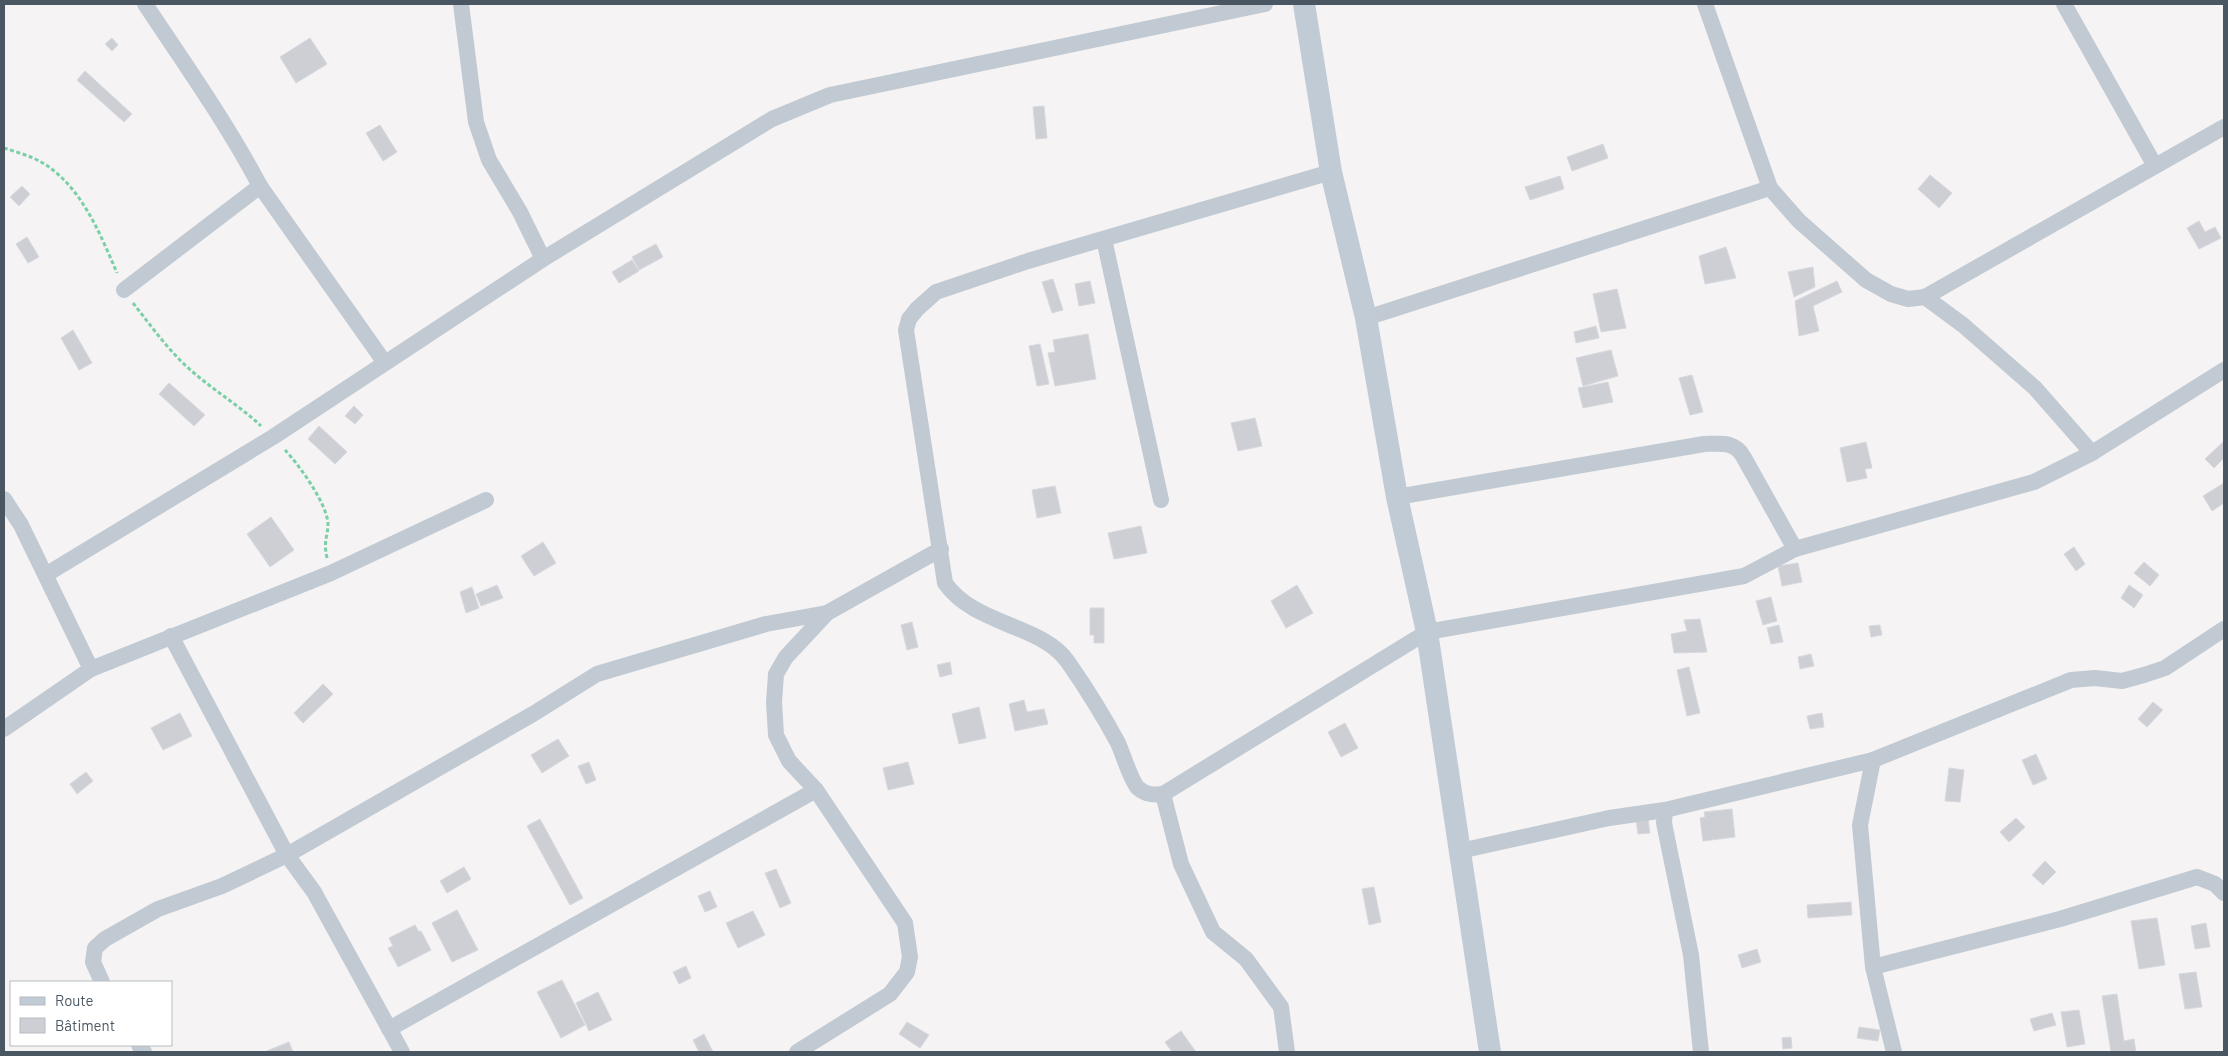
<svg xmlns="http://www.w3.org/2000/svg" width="2228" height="1056" font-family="Barlow,sans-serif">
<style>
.building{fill:#cdcfd5;stroke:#d7d9de}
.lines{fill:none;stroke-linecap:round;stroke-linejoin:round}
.path{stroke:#7ad0a6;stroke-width:3;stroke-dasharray:4 2.5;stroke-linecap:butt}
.street{stroke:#c1cad2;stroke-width:16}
.secondary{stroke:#c1cbd6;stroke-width:22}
</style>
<rect width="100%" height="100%" fill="#f5f3f3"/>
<g class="building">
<polygon points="112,38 118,45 112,51 105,44"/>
<polygon points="310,38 327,64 296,83 280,57"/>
<polygon points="85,71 132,114 124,122 77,80"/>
<polygon points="1044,106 1047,138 1036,139 1033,107"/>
<polygon points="380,125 397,152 383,161 366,133"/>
<polygon points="1603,144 1608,158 1572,171 1567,157"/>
<polygon points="1930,175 1952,193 1939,208 1918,189"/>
<polygon points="1560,176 1564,189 1530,200 1525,187"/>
<polygon points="22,186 30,194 19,206 10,197"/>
<polygon points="2199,221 2205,232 2215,227 2221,238 2199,249 2187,228"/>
<polygon points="27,237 39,257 28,263 16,244"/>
<polygon points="656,244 663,257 639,270 632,257"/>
<polygon points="1726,247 1736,278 1705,284 1699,256"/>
<polygon points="632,260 639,271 619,283 612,272"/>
<polygon points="1813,267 1815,287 1794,297 1788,272"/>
<polygon points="1053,279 1063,310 1052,313 1042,282"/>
<polygon points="1090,281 1095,303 1079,306 1075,284"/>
<polygon points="1837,281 1842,292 1813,306 1819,331 1799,336 1795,301"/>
<polygon points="1617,289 1626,328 1601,332 1593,294"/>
<polygon points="1596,326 1599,338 1576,343 1574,332"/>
<polygon points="73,330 92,363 79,370 61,338"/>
<polygon points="1088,334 1096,379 1055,386 1048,353 1055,352 1053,340"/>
<polygon points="1040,344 1049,384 1037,386 1029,346"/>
<polygon points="1611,350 1618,376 1583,386 1576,358"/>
<polygon points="1692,375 1703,412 1690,415 1679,378"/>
<polygon points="1608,382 1613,402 1583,408 1578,388"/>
<polygon points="169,383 205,415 194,426 159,394"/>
<polygon points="354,406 363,415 355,424 345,416"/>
<polygon points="1255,418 1262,446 1238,451 1231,423"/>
<polygon points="319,426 347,452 335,464 308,439"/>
<polygon points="1866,442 1872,468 1865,469 1867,478 1847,482 1840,448"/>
<polygon points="2223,442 2224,458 2214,468 2205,459"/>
<polygon points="2224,483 2224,503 2212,511 2203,496"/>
<polygon points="1055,486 1061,513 1037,518 1032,490"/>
<polygon points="271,517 294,550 270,567 247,534"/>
<polygon points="1141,526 1147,553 1114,559 1108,533"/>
<polygon points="543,542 556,563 534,576 521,556"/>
<polygon points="2074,547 2085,564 2076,571 2064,554"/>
<polygon points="2144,562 2159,575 2150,586 2134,573"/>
<polygon points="1798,563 1802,582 1782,586 1778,566"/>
<polygon points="497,585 503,598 481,606 476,594"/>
<polygon points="1297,585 1313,613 1286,628 1271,601"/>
<polygon points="2129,585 2143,595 2134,608 2121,598"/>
<polygon points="472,587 479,608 466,613 460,592"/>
<polygon points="1771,597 1777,621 1763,625 1756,601"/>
<polygon points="1090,608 1104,608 1104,643 1094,643 1094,635 1090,635"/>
<polygon points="1700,619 1707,652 1674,653 1671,634 1687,631 1684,620"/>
<polygon points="912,622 918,647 907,650 901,625"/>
<polygon points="1779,625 1783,642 1771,644 1767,628"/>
<polygon points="1880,625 1882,635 1871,637 1869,626"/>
<polygon points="1811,654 1814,666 1800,669 1798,657"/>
<polygon points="950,662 952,674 940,677 937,665"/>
<polygon points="1689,667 1700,713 1687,716 1677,670"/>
<polygon points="323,684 333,694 303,723 294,713"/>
<polygon points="1024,700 1027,712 1044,709 1048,724 1015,731 1009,704"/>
<polygon points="2153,702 2163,710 2147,727 2138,719"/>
<polygon points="979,707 986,738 959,744 952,714"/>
<polygon points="180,713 192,736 163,750 151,728"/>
<polygon points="1822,713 1824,727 1810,729 1807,716"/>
<polygon points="1345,723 1358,748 1341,757 1328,732"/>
<polygon points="558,739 569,756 542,773 531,755"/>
<polygon points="2036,754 2047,779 2033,785 2022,760"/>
<polygon points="589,762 596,780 586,784 578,766"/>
<polygon points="908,762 914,784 888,790 883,768"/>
<polygon points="1949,768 1964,770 1960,802 1945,801"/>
<polygon points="86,772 93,781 77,794 70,784"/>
<polygon points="1732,809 1735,837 1703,841 1700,818 1705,817 1704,812"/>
<polygon points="2016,818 2025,827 2009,842 2000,832"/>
<polygon points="540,819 583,898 570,905 527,826"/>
<polygon points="1648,819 1650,833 1638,834 1636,820"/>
<polygon points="2045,861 2056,872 2043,885 2032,875"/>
<polygon points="464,867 471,879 447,893 440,881"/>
<polygon points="776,869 791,903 780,908 765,873"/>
<polygon points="1374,887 1381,922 1369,925 1362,889"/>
<polygon points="710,891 717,907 705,912 698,896"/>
<polygon points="1851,902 1852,915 1808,918 1807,905"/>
<polygon points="457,910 478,950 452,962 432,923"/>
<polygon points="753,911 765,935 738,948 726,923"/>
<polygon points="2157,918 2165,965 2139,969 2131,921"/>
<polygon points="2206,923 2210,947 2195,949 2191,926"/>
<polygon points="415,925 419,932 421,931 431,950 398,967 388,948 393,946 389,938"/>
<polygon points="1757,949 1761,962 1742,968 1738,955"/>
<polygon points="686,966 691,978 679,984 673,972"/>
<polygon points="2196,972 2202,1007 2185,1009 2179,974"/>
<polygon points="562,980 585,1025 561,1038 537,992"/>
<polygon points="598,992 612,1020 589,1031 576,1003"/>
<polygon points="2117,994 2124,1041 2134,1039 2136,1052 2111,1052 2102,996"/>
<polygon points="2079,1010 2085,1044 2067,1047 2061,1012"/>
<polygon points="2052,1013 2056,1025 2034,1031 2030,1019"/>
<polygon points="907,1022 929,1035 920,1048 899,1034"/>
<polygon points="1859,1027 1880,1030 1878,1041 1857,1038"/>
<polygon points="1181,1031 1196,1052 1172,1052 1165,1042"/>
<polygon points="704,1034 713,1052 699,1052 693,1040"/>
<polygon points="1791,1037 1792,1048 1783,1049 1782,1038"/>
<polygon points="289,1042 293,1052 264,1052"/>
</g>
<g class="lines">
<g class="path">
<path d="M4,148C13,151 24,154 33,158C78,178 99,231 117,273"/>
<path d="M133,303C152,327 170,353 194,373C216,392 240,406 261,426"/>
<path d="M285,450C299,465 326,502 328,523C328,537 323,540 327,558"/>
</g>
<g class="street">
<polyline points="461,4 476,122 489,160 520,212 543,259"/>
<polyline points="1705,4 1770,188 1799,221 1866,280 1891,294 1908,299 1925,297 2224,127"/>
<polyline points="2064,4 2155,166"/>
<path d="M1331,172L1028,261L936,292L917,309L909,319L906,330L945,583C975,626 1042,624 1068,662C1086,688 1103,715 1118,743C1123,754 1131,781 1138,788C1146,795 1154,795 1163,794L1427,632L1744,576L1795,549L2034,482L2092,453L2224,370"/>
<polyline points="260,186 385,363"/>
<polyline points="1104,239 1161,500"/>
<path d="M124,290L260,186C226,122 185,64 145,4"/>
<polyline points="1925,297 1963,325 2035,388 2092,453"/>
<polyline points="1366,318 1770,188"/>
<path d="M1397,497L1704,444C1721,444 1734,441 1743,456L1795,549"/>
<polyline points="4,499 21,525 91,669"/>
<polyline points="47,574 273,437 543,259 772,119 830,95 1265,4"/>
<polyline points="171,636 287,855 314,892 402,1052"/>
<polyline points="4,729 91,669 331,573 486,500"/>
<polyline points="1873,760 1860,825 1873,967 1894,1052"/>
<polyline points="1163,794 1181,864 1213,932 1246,959 1281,1007 1287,1052"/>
<polyline points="1665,810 1664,823 1691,955 1701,1052"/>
<polyline points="1460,851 1609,818 1665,810 1873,760 2071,680 2095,678 2122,681 2144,675 2165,668 2224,629"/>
<polyline points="1873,967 2060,919 2197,877 2215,884 2224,893"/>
<polyline points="102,982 93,962 95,948 105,939 158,909 222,886 287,855 533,714 597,674 766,624 827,613"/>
<polyline points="389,1029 816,790"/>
<polyline points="139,1045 144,1052"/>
<polyline points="797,1052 890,994 907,972 910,957 905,923 816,790 789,761 776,735 774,702 776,674 786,657 827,613 941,549"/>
</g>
<polyline class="secondary" points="1304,4 1331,172 1366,318 1397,497 1427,632 1490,1052"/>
</g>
<rect width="2228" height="1056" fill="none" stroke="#4a5661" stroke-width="10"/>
<rect x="10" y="981" width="162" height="65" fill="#ffffff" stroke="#b7bbc0"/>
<rect x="20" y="997" width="25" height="8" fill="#c1cbd6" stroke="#b7bbc0"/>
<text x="55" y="1006" font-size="15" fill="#4a5661">Route</text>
<rect x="20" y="1018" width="25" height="15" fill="#cdcfd5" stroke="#b7bbc0"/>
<text x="55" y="1031" font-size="15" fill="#4a5661">Bâtiment</text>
</svg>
